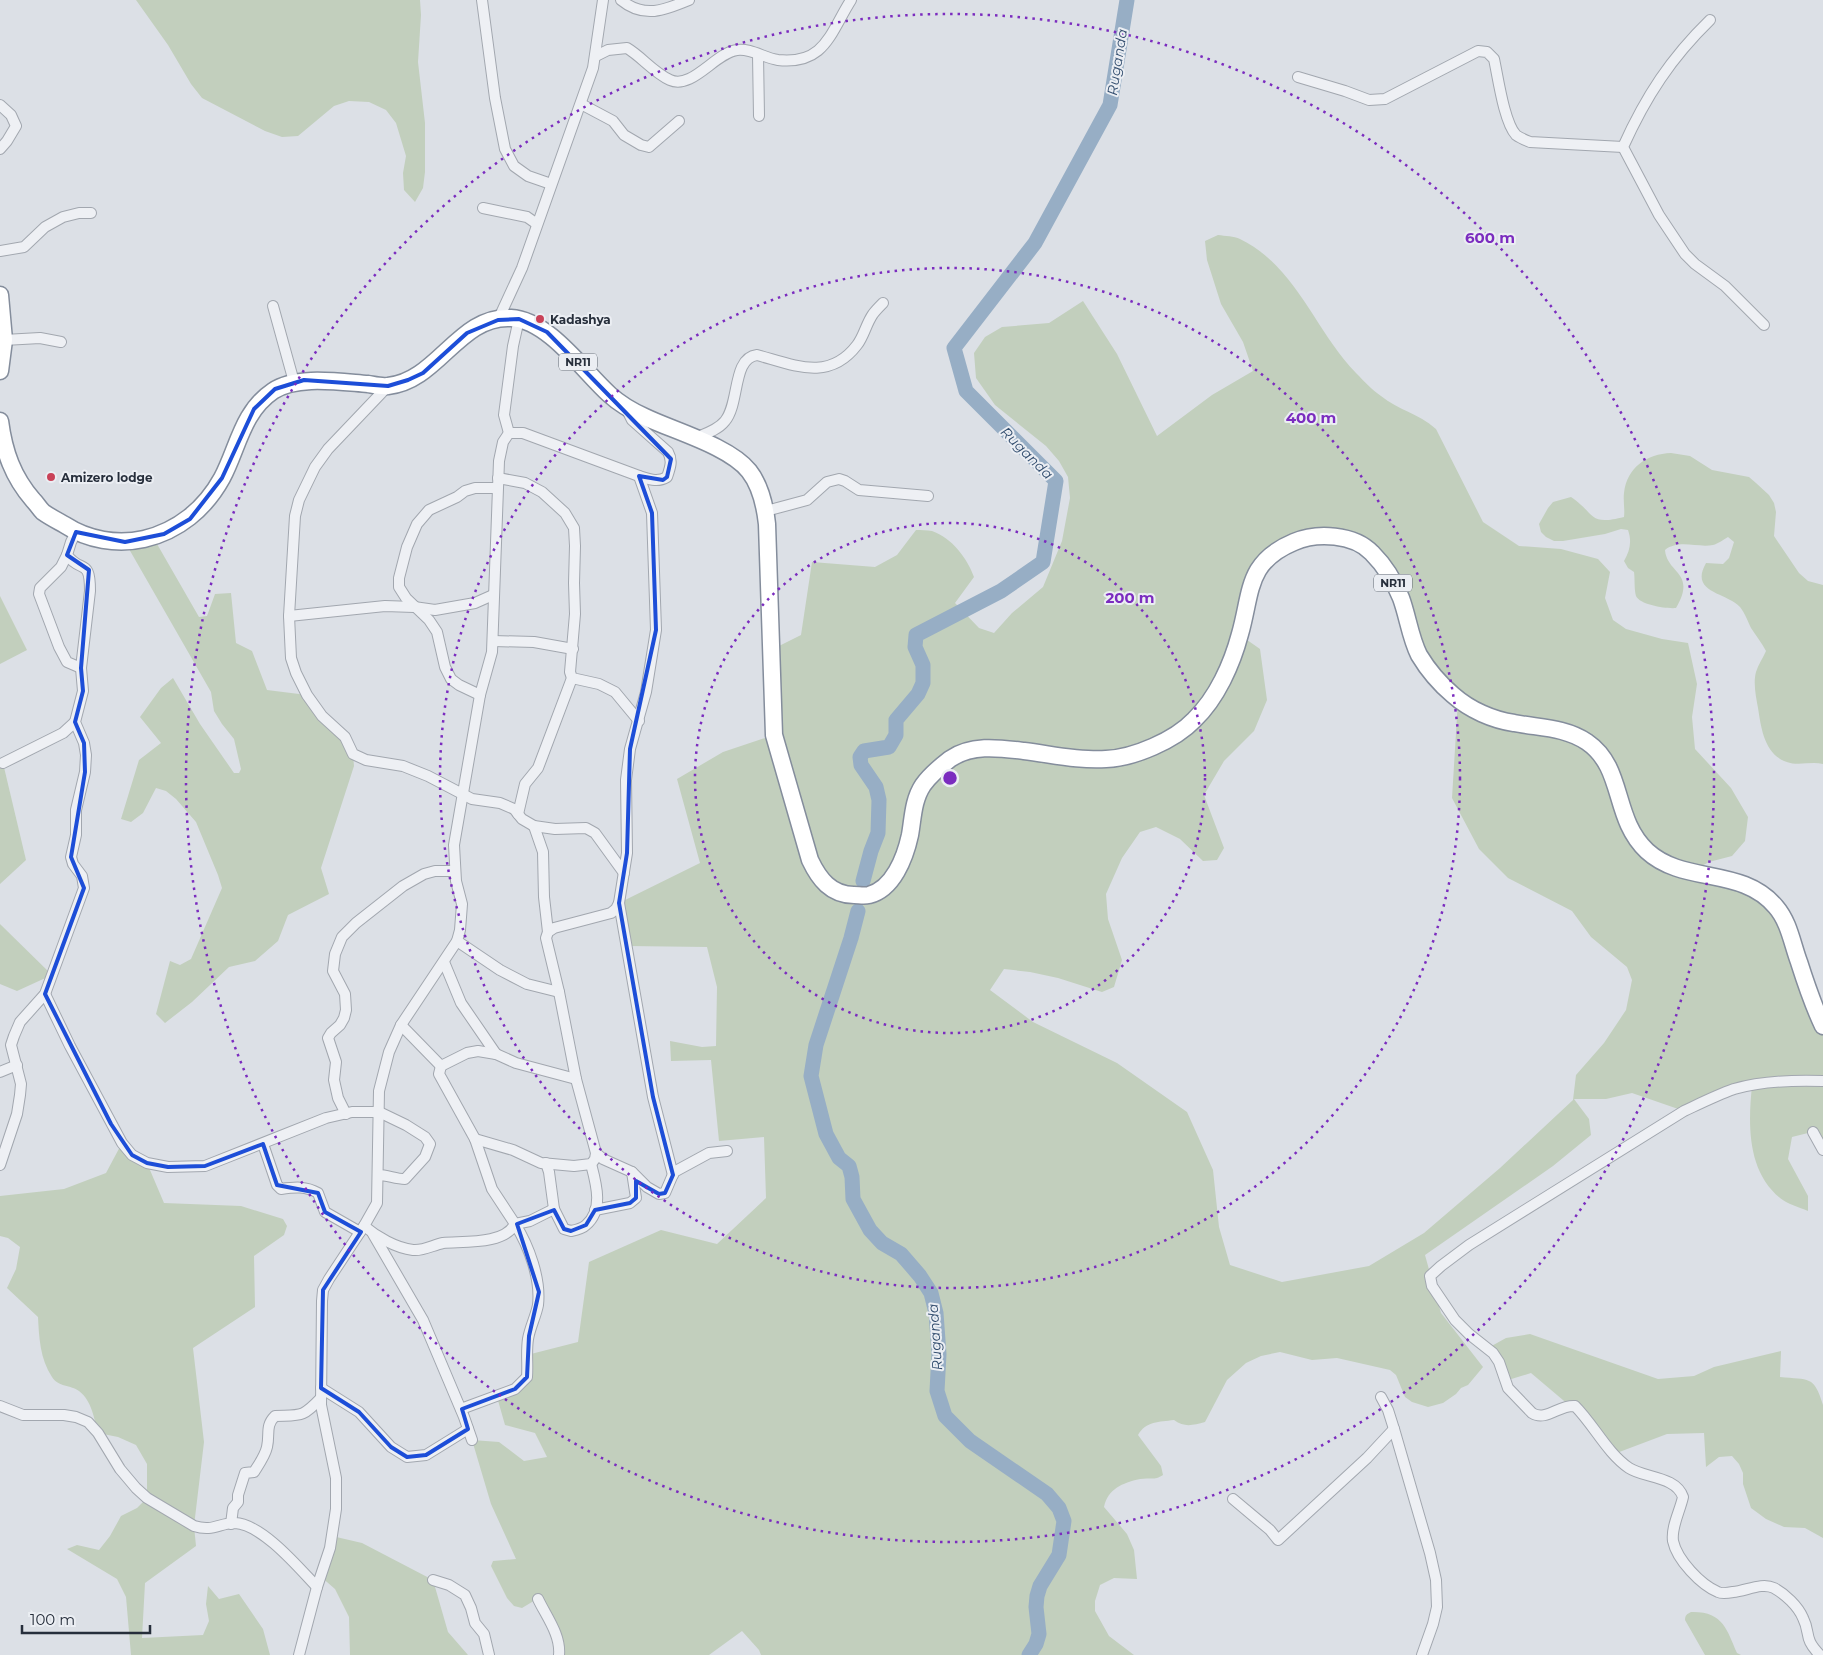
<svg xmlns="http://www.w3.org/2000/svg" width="1823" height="1655" font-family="Montserrat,sans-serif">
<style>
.green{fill:#c2cfbd;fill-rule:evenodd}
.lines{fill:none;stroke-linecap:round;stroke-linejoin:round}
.river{stroke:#97aec5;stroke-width:15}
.minor-casing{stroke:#a2a7af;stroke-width:12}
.trunk-casing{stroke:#848d9c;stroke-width:19}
.minor{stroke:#eef0f4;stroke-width:10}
.trunk{stroke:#fff;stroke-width:16}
.marked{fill:none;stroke:#1d4ed8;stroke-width:4;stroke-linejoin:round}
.ring{fill:none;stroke:#7b2cbf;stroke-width:2.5;stroke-dasharray:2.5 5}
.poi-dot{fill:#c94258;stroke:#ebeef3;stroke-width:2}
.labels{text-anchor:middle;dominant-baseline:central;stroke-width:4;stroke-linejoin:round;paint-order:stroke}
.shield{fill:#ebeef3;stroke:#616872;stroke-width:1}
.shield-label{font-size:11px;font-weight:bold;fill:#262e3b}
.poi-label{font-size:12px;font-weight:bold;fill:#262e3b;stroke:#ebeef3;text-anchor:start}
.water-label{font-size:14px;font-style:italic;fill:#324d6e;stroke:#ebeef3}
.centre{fill:#7b2cbf;stroke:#ebeef3;stroke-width:2.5}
.ring-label{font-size:15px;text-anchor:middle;font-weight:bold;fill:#7b2cbf;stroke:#ebeef3;stroke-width:4;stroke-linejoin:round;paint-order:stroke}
</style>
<rect width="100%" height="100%" fill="#dce0e6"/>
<g class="green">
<polygon points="136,0 420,0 421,15 418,62 425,123 425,172 423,188 415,202 404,190 403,173 406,156 396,123 386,110 369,102 349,101 334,106 298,136 282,137 265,131 202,98 191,84 168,45"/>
<path d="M1218,235C1225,236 1234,236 1240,239C1296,266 1315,331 1356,373C1364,381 1372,390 1381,396C1398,410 1418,413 1436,429L1483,522L1519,546L1561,549L1598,559L1610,572L1605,598L1613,620L1626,629L1662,639L1688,643L1697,684L1692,717L1695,749L1731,788L1748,817L1745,841L1732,856L1709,862L1691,872L1767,897L1823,1026V1150L1812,1132L1792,1137L1788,1159L1808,1196V1211C1799,1207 1787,1204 1780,1198C1747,1171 1748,1124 1752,1086L1684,1111L1632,1093L1606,1099H1574L1589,1119L1591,1135L1553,1166L1425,1255L1441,1313L1483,1367L1468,1385L1461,1388L1456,1394L1443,1403L1428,1407L1412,1402L1405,1397L1396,1375L1390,1370L1337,1358L1312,1360L1280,1352L1261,1356L1246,1363L1227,1380L1205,1422C1193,1425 1185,1428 1174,1420C1159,1422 1146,1421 1138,1435L1161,1466L1163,1475C1154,1481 1150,1477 1140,1479C1122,1483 1108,1489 1104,1507L1127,1534L1134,1550L1137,1579L1114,1578L1100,1585L1095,1601V1611L1109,1636L1134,1655H761L759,1650L742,1631L709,1655H559L537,1599L522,1608L514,1606L507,1598L491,1566L493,1561L516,1559L491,1504L472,1440L499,1442L524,1461L547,1457L535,1433L505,1425L497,1397L523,1382L527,1355L578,1342L589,1262L661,1230L717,1244L766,1198L764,1137L719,1141L711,1060L671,1061L670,1041L702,1047L716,1046L717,987L707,947L627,946L619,903L700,863L677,779L723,752L774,735L771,650L801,635L812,562L875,567L897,555L916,530C921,530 927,530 932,531C952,538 967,558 974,577L955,603L979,628L994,633L1012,613L1043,587L1062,541L1070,498L1068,477L1059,461L1046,446L995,405L976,378L974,353L985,337L1002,327L1049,323L1083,301L1117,354L1157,436L1212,395L1253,371L1243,342L1221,304L1207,260L1205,241ZM1322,536L1371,552L1439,682L1458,700L1452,798L1479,849L1508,878L1572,911L1591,937L1627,967L1632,980L1626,1010L1604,1043L1576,1075L1573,1100L1500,1168L1424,1233L1369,1266L1282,1282L1230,1265L1219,1227L1213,1170L1187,1112L1117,1063L1033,1022L990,990L1004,969L1030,972L1058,978L1102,992L1114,987L1122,960L1108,919L1106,894L1122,858L1140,832L1156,827L1180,839L1203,861L1217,860L1224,848L1204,795L1224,761L1254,731L1267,700L1260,649L1240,635L1260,565Z"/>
<path d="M1671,453L1690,456L1712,470L1749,477L1756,483L1769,495L1774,503L1776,512L1774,536L1799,573L1808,581L1823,585V764C1810,761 1797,767 1784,761C1764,752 1761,727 1758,708C1756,697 1753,683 1756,672C1758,665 1763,658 1766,651C1762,643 1756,636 1751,628C1748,622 1745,613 1740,607C1726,592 1689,593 1706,563L1723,564L1729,558L1734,542L1728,537C1724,539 1718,544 1713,545C1697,548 1679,539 1665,550C1667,574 1697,572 1676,608C1667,609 1640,605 1636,596C1634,589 1635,579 1634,572L1628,568L1624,561C1630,551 1632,541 1628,530L1621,529L1605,534L1563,541H1554L1546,537L1541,532L1539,524L1548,508L1553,502L1571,497C1596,514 1588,526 1624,517C1625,509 1623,501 1624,493C1627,467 1647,454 1671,453Z"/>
<polygon points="153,537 199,617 207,616 215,594 231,593 236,643 252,651 267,690 307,695 353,754 354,766 321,868 329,894 288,915 278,941 255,961 229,967 192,1002 165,1023 156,1014 170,961 180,965 191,959 222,888 218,875 196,822 176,799 166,791 156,788 143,813 131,822 121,819 139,760 161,743 140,717 161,688 173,678 200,724 234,773 239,773 241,769 234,739 222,724 214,711 211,692 125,542"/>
<polygon points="0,596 27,650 0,664"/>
<polygon points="3,763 26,860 0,884 0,764"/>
<polygon points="0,924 52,975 17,991 0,984"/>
<path d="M122,1143L147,1163L164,1203L241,1206L283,1219L287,1226L284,1235L254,1256L255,1307L193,1348L204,1442L194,1526L196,1546L145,1583L142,1638L203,1635L209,1621L206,1604L208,1586L219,1599L239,1594L263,1629L270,1655H131L126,1597L117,1579L67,1549L77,1545L99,1550L110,1536L121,1516L137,1508L147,1498V1464L136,1445L118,1437L98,1433C94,1418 92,1401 79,1391C71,1385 58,1387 52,1377C40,1359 39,1337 38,1317L7,1288L16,1269L20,1247L8,1238L0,1236V1196L64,1189L106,1173Z"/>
<path d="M1530,1334L1658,1379L1694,1376L1714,1367L1781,1351L1780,1377C1809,1380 1814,1375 1823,1405V1538L1805,1528L1784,1527L1766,1519L1751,1508L1743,1484V1473L1739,1464L1732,1456L1719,1457L1706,1467L1704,1433L1667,1434L1614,1454L1570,1406L1531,1373L1505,1381L1488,1348L1506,1338Z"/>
<polygon points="332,1536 362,1543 433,1580 448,1632 468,1655 350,1655 349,1617 335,1589 320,1576"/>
<path d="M1691,1612C1723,1611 1727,1630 1737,1653L1741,1655H1705L1685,1620C1685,1615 1687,1614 1691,1612Z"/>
</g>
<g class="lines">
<g class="river">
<polyline points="863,881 871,851 878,833 879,800 876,787 861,765 860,757 864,751 889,747 896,735 896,720 918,694 923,683 923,665 915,647 916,635 1001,591 1043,562 1056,481 966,391 954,348 1035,243 1110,105 1127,0"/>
<polyline points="858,911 851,938 816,1045 811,1076 826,1134 839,1158 849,1166 852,1177 853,1199 870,1230 882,1243 901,1254 920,1276 931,1293 936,1313 939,1354 937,1391 945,1416 970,1441 1047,1494 1059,1508 1064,1521 1059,1555 1040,1586 1037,1596 1036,1607 1039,1634 1036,1644 1029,1655"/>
</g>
<g class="minor-casing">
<g id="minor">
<polyline points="482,0 495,98 505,149 514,166 528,176 551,184"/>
<path d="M621,0C644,19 665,10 689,0"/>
<path d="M1710,20C1671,58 1646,96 1623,147L1659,215L1685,254L1695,264L1725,286L1764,325"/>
<polyline points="758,55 759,116"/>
<path d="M596,56L608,50L627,48C642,57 653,72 670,80C692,90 715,53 737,50C751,48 764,58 778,60C825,65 830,33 851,0"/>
<path d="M1298,77L1345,91L1369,100L1385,99L1478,51L1487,52L1494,59C1498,77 1504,122 1516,135C1520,138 1525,140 1530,142L1623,147"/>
<polyline points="581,104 613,121 624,135 641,145 649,147 679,121"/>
<polyline points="0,105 11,115 16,126 7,141 0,149"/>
<polyline points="483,208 527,217 537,224"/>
<polyline points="0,251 24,247 45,227 63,217 79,213 91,213"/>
<polyline points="273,306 294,382"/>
<polyline points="498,320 522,268 593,68 603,0"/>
<polyline points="4,340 40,338 61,342"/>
<polyline points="388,386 328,449 315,467 299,500 295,516 289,616 291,658 296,673 307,695 322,716 345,737 353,754 366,760 403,766 428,776 472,799 500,803 514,809 522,819 534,826 555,829 586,828 595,833 624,873"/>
<polyline points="509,433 504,415 513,346 519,319"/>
<path d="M695,438C705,434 718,430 725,421C740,403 732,358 757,355C794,365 829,382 857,345C864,336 866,324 873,314C876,310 880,306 883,303"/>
<polyline points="498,478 525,483 542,492 565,513 574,528 575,546 574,583 575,614 570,672 572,678 599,684 615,692 639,721"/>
<polyline points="766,511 807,500 827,482 839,479 845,481 859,490 928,496"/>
<polyline points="67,555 61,567 40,588 39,594 59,647 67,662 81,668"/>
<polyline points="289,616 385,606 414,607 435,610 475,603 493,595"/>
<polyline points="493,641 534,642 573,649"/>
<polyline points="480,695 459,685 451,679 445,667 437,632 429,620 406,598 399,587 399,578 407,547 417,524 429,510 457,497 465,491 475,488 497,488"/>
<polyline points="3,763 63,733 75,722"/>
<polyline points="518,814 525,784 538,768 572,678"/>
<polyline points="534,826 543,852 544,897 548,932"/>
<polyline points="619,903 653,1097 673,1175"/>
<polyline points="457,941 500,970 527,984 559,992"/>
<polyline points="444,962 461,1003 496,1054"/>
<path d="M45,994L70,1046L122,1143L132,1155L147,1163L168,1167L205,1166L326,1118L352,1112H379L406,1125L425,1137L430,1144L425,1157L405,1179C395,1179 388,1175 378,1175"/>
<polyline points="401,1025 441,1066 467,1053 478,1051 496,1054 516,1063 576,1079"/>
<polyline points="0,1072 17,1065"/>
<polyline points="346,1114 338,1098 334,1080 336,1062 328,1038 331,1033 340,1025 344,1018 346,1010 345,994 333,971 335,954 342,937 356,923 403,886 424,874 435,871 455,871"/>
<polyline points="1813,1132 1823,1150"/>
<polyline points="475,1139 513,1150 541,1163 574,1166 591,1164 595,1159 596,1153 576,1079 559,992 546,938 548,932 554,928 611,913 616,909 619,903 627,853 626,780 630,749 646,692 656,630 652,513 639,476"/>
<path d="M263,1144L277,1185L281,1189C295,1187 306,1186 318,1193L325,1212L360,1232"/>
<polyline points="596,1153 603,1159 632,1172 647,1187 659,1194 665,1193 674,1172 709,1153 727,1151"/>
<polyline points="546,1163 549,1172 554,1209"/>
<path d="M0,1165L17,1114L20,1095L21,1084L11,1045L14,1036L20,1022L45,994L84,888L82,876L73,864L71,857L76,835V810L85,772L86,755L84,743L75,722L83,691L81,668L90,591C90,557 81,574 67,555L71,542L76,532"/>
<polyline points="595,1210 630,1203 636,1198 632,1172"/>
<path d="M364,1226C377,1237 396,1248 413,1250C424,1251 433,1245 443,1243C463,1241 504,1245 515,1224L492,1189L475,1139L439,1074L441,1066"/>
<polyline points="373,1234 423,1320 464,1417 472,1440"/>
<polyline points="321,1388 359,1412 391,1447 407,1457 426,1455 468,1429"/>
<polyline points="1381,1397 1388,1410 1394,1429 1430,1553 1436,1580 1437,1607 1433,1624 1422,1655"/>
<path d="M0,1406L23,1415H64L76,1417L88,1422L98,1433L120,1469L136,1488L147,1498L194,1526C213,1532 219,1523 235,1523C262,1524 299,1568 317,1587"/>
<path d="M461,1409L515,1389L527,1377C528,1364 526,1352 528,1339C530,1327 536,1316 538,1305C541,1279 529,1246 515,1224L530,1221L554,1209L564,1229L571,1231C576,1230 583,1228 586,1225C604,1210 596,1183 591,1164"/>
<polyline points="1233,1499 1270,1530 1278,1540 1367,1458 1394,1429"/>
<path d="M231,1524L233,1508L238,1502V1495L245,1473L254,1472C259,1464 265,1456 267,1447C270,1434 265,1426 275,1416C301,1415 302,1418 321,1398"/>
<polyline points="433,1580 449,1585 465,1595 471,1608 475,1623 484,1634 489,1655"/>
<path d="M538,1599C546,1616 561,1635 559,1655"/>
<path d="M299,1655L317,1587L330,1548L336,1509V1478L321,1405L322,1301L323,1290L329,1279L364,1226L377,1203L379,1091L389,1052L401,1025L457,941L460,930L462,904L456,881L454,845L480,695L492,652L499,461L503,442L509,433H523L639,476C649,479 657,483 667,477C670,468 673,461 668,452L632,420L626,408"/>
<path d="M1820,1655C1803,1638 1811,1634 1803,1618C1798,1606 1785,1594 1774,1588C1762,1582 1746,1591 1733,1592C1728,1593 1722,1594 1718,1592C1701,1585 1677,1560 1673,1541C1671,1527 1680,1511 1683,1497C1676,1476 1644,1478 1629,1468C1607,1453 1594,1425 1575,1406C1560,1404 1546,1422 1532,1413L1508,1388L1499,1362L1493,1353L1469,1334L1455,1320L1432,1286L1430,1276L1441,1266L1469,1245L1684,1111C1701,1103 1717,1095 1734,1089C1762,1081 1794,1080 1823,1081"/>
</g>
</g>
<g class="trunk-casing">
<g id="trunk">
<polyline points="0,295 4,340 0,371"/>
<path d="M0,421C4,452 13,477 33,500C37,504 39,508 43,512C50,517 58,521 65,525C88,540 117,545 144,539C178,531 205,509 222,478C238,448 242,412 273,391C296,375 340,382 368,384C374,385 382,387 388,386C438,381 459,315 511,318C549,320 584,372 610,395C621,405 632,411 645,417C674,431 729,446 749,471C760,485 765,506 767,524L774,735L810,860C819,879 831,895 854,895C859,895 864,896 869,895C893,889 905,858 910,835C913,818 913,800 923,785C930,775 941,766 950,759C972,744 999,748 1024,751C1050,754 1079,761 1106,759C1134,758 1175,740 1194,720C1217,698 1232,664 1240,634C1252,592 1246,562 1294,542C1317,532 1354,534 1372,553C1384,565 1395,583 1401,598C1408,617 1410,637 1419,655C1428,670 1440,684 1453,695C1470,710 1493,720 1514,723C1539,728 1565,727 1587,742C1625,768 1612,818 1647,851C1684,885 1742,866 1776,907C1789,922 1792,943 1799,962C1806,984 1813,1005 1823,1026"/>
</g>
</g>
<use href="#minor" class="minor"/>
<use href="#trunk" class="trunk"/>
</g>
<path class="marked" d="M519,319L547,332L671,459L667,477L663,480L639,476L652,513L656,630L630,749L627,853L619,903L653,1097L673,1175L665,1193L659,1194L636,1181V1198L630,1203L595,1210L586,1225L571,1231L564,1229L554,1210L517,1224L539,1292L529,1336L527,1377L515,1389L462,1409L468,1429L426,1455L407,1457L391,1447L359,1412L321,1388L323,1290L361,1232L325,1212L318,1193L277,1185L263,1144L205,1166L168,1167L147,1163L132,1155L111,1124L45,994L84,888L71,857L85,772L84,743L75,722L83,691L81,668L89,570L67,555L76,532L125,542L164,534L190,519L222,478L254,409L275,389L304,380L388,386L408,380L423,373L467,333L498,320Z"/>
<g class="ring">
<circle cx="950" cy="778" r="255"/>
<circle cx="950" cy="778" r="510"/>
<circle cx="950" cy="778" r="764"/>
</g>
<g class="poi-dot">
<circle cx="540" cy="319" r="5"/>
<circle cx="51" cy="477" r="5"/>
</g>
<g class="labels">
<g class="shield">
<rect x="559" y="353.5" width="38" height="17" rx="4"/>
<rect x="1374" y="574.5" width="38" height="17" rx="4"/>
</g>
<g class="shield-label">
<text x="578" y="362">NR11</text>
<text x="1393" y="583">NR11</text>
</g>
<g class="poi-label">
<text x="550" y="319">Kadashya</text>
<text x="61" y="477">Amizero lodge</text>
</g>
<g class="water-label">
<text transform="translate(1117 62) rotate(-81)">Ruganda</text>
<text transform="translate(1027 453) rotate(45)">Ruganda</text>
<text transform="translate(935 1337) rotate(-94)">Ruganda</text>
</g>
</g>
<circle cx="950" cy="778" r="8" class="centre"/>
<g class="ring-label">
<text x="1490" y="243">600 m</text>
<text x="1311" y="423">400 m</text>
<text x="1130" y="603">200 m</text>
</g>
<path d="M22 1625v8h128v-8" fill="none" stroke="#262e3b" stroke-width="2.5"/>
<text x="30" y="1625" font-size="15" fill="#262e3b" stroke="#ebeef3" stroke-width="4" paint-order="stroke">100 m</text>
</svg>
